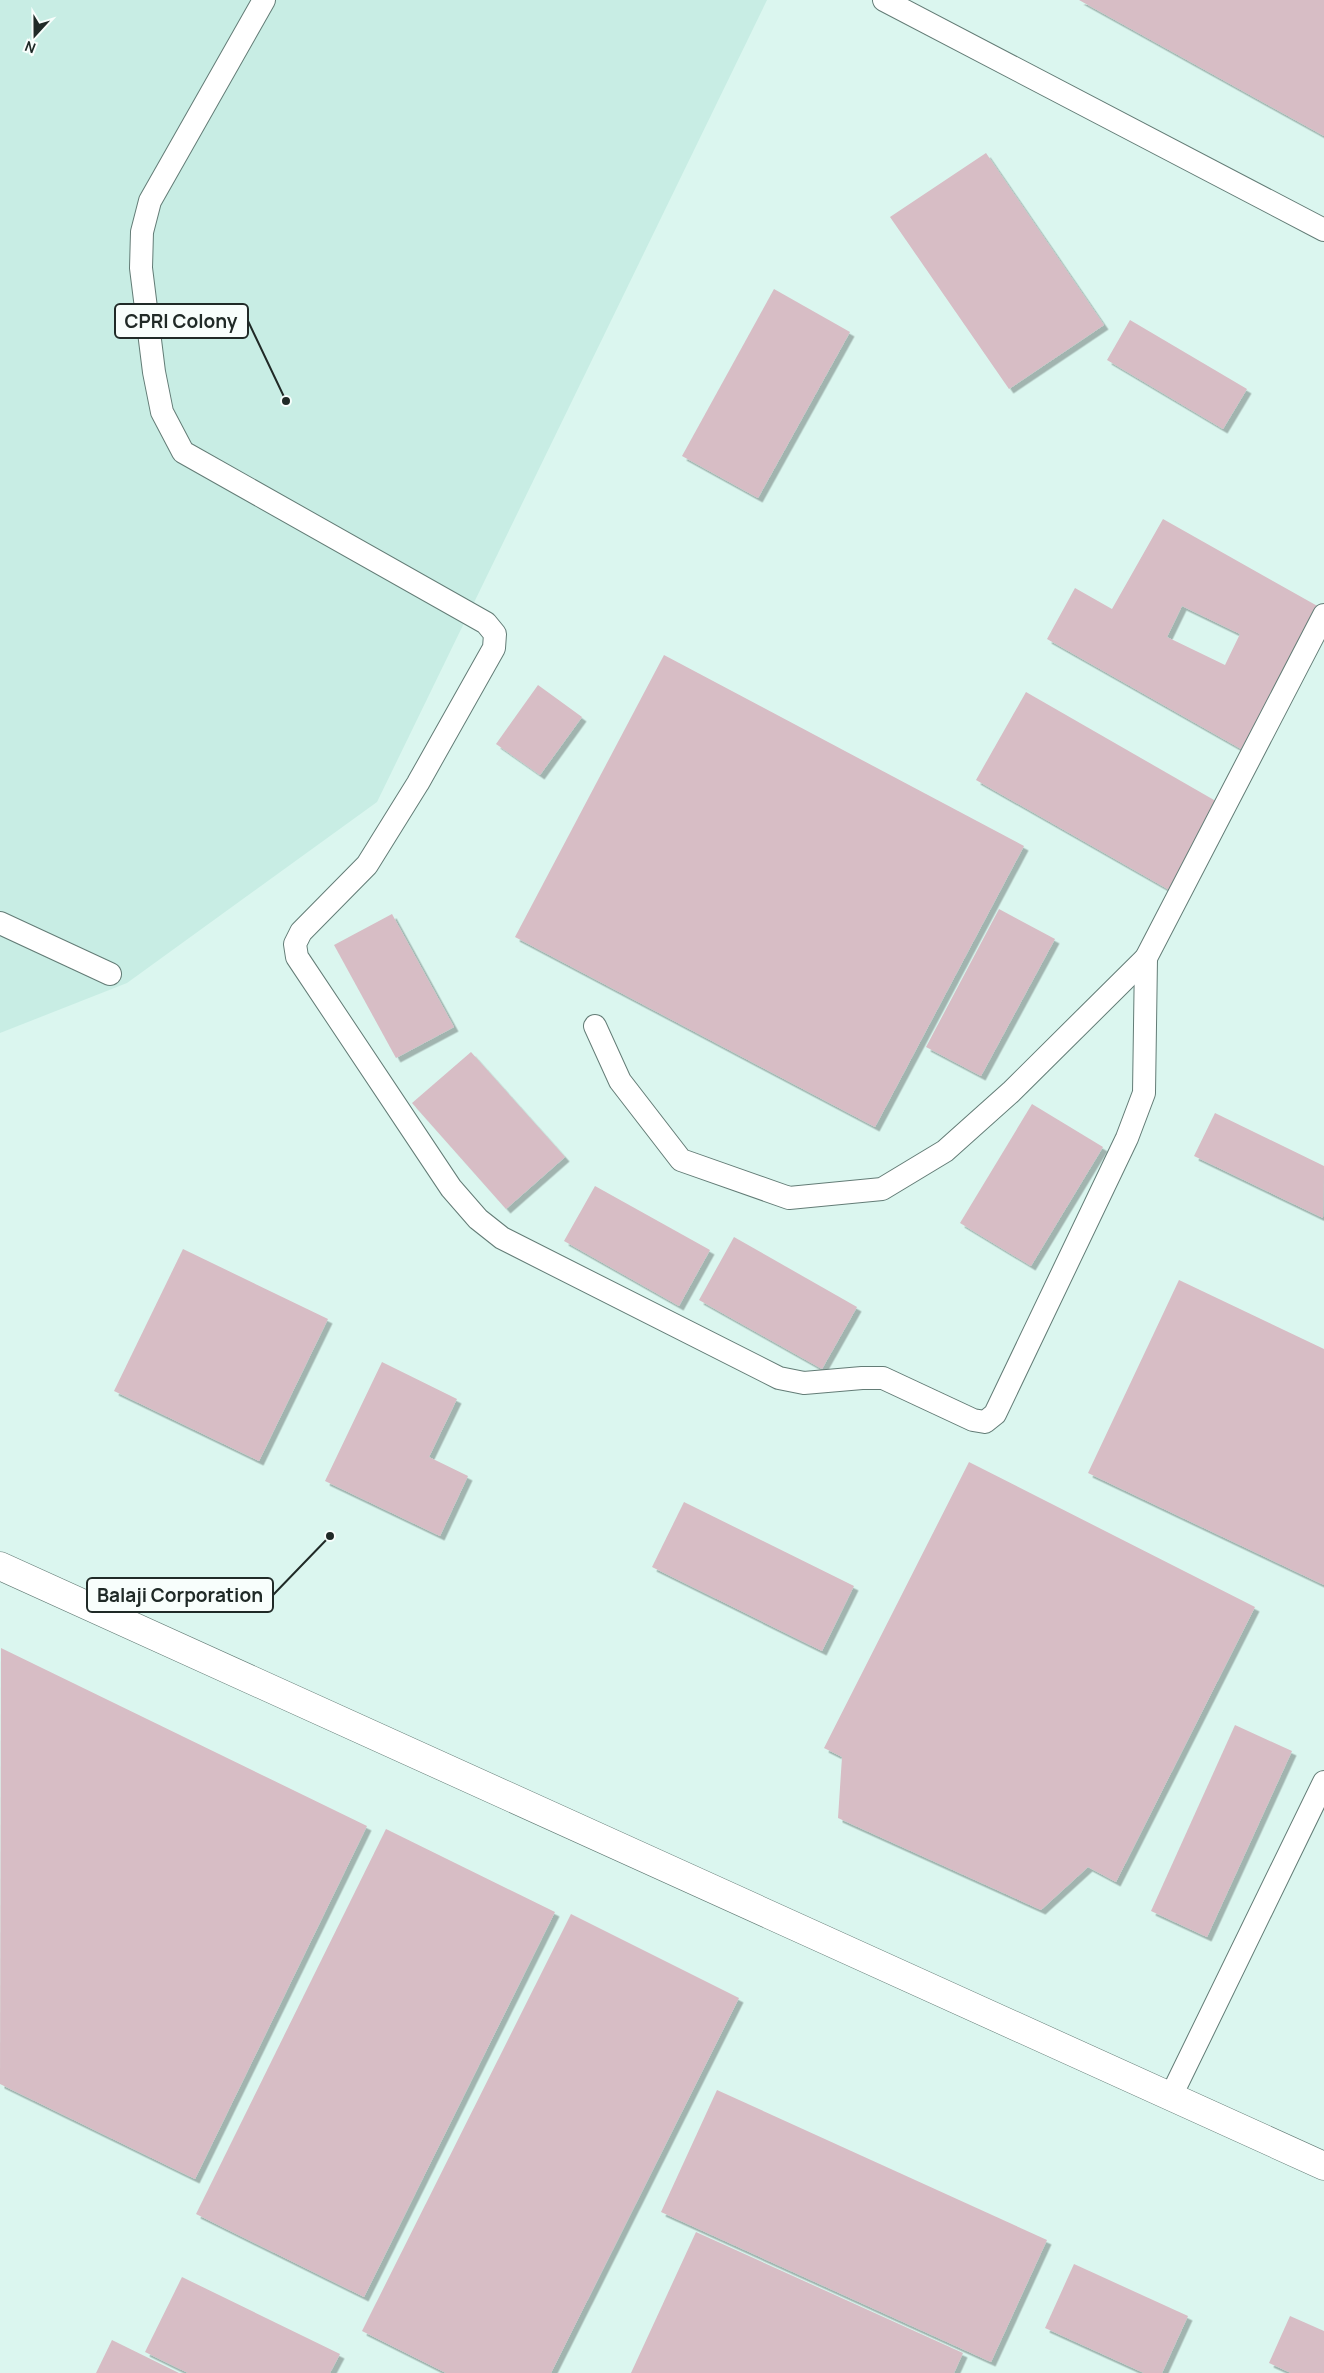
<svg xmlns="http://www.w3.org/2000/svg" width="1324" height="2373" font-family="Manrope,sans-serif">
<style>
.built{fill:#c8ede4}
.building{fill:#d7bdc5;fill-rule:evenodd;filter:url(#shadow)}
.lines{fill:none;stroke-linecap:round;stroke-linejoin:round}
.service-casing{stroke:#637c76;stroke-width:24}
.tertiary-casing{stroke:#637c76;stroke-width:29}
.service{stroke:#fff;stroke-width:22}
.tertiary{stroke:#fff;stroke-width:28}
.leader{fill:none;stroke:#202a27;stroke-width:2}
.callout-dot{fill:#202a27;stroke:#f8fefc;stroke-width:2}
.callout{fill:#f8fefc;stroke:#202a27;stroke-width:2}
.callout-label{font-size:19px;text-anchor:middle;font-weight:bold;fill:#202a27}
</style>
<defs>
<filter id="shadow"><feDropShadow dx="4.5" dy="4.5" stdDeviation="0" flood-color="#0004"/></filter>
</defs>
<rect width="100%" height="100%" fill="#dbf6ef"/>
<polygon class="built" points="0,0 767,0 377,802 127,983 0,1033"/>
<g class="building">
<polygon points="1079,0 1324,0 1324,136"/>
<polygon points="986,153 1104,325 1009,389 890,217"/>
<polygon points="774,289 850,332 758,498 682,456"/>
<polygon points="1130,320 1247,389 1223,429 1107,360"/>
<path d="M1163,519L1321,608L1241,749L1047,639L1075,588L1112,609ZM1182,606L1240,634L1225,665L1167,637Z"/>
<polygon points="664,655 1024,846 875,1127 515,937"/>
<polygon points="538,685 582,717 540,775 496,744"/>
<polygon points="1026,692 1221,804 1171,891 976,780"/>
<polygon points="999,909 1055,939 981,1076 926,1047"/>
<polygon points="392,914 454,1027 396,1058 334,945"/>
<polygon points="471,1052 565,1157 506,1209 412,1103"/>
<polygon points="1032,1104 1103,1147 1031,1266 960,1223"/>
<polygon points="1215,1113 1324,1166 1323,1218 1194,1156"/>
<polygon points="595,1186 710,1250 679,1306 564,1241"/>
<polygon points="734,1237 857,1307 822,1369 699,1300"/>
<polygon points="183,1249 328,1319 259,1461 114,1391"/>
<polygon points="1179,1280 1324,1349 1324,1585 1088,1473"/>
<polygon points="382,1362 457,1399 429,1457 468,1476 440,1536 325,1481"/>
<polygon points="969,1462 1255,1607 1116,1882 1088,1867 1041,1910 838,1818 842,1757 824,1748"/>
<polygon points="684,1502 854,1586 822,1651 652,1567"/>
<polygon points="1,1648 367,1826 195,2179 0,2084"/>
<polygon points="1235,1725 1292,1751 1207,1937 1151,1911"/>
<polygon points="386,1829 555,1912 364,2297 196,2214"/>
<polygon points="571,1914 739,1998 551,2373 446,2373 362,2331"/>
<polygon points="717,2090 1047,2240 991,2362 661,2212"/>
<polygon points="696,2232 963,2353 954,2373 631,2373"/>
<polygon points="1074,2264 1188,2316 1162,2373 1144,2373 1045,2328"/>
<polygon points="182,2277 340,2354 330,2373 188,2373 145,2352"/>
<polygon points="1290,2316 1324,2331 1324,2373 1291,2373 1269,2363"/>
<polygon points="112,2340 179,2373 96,2373"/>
</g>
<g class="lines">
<g class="service-casing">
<g id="service">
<polyline points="264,0 150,201 142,232 141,268 154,372 162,412 183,452 486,623 495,634 494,648 418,783 367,865 301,932 295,944 297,957 451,1188 478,1219 502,1238 779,1378 804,1383 862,1378 883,1378 973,1420 985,1422 995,1414 1127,1138 1144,1093 1146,958"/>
<polyline points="884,0 1324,230"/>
<polyline points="0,923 110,974"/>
<polyline points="595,1026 620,1081 681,1160 789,1198 882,1189 945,1151 1011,1092 1146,958 1324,615"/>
<polyline points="1171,2096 1324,1782"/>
</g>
</g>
<g class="tertiary-casing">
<polyline id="tertiary" points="0,1566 1324,2166"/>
</g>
<use href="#service" class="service"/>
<use href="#tertiary" class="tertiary"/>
</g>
<path class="leader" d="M286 401L248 321M330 1536L273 1595"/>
<g class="callout-dot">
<circle cx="286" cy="401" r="5"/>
<circle cx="330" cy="1536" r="5"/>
</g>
<g class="callout">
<rect x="115" y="304" width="133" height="34" rx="5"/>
<rect x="87" y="1578" width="186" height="34" rx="5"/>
</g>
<g class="callout-label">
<text x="181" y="328">CPRI Colony</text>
<text x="180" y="1602">Balaji Corporation</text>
</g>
<g transform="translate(35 35) rotate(201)" stroke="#f8fefc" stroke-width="4" paint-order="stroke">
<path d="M0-4L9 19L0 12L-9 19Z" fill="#202a27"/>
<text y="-8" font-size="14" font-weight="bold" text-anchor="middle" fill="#202a27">N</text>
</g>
</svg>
